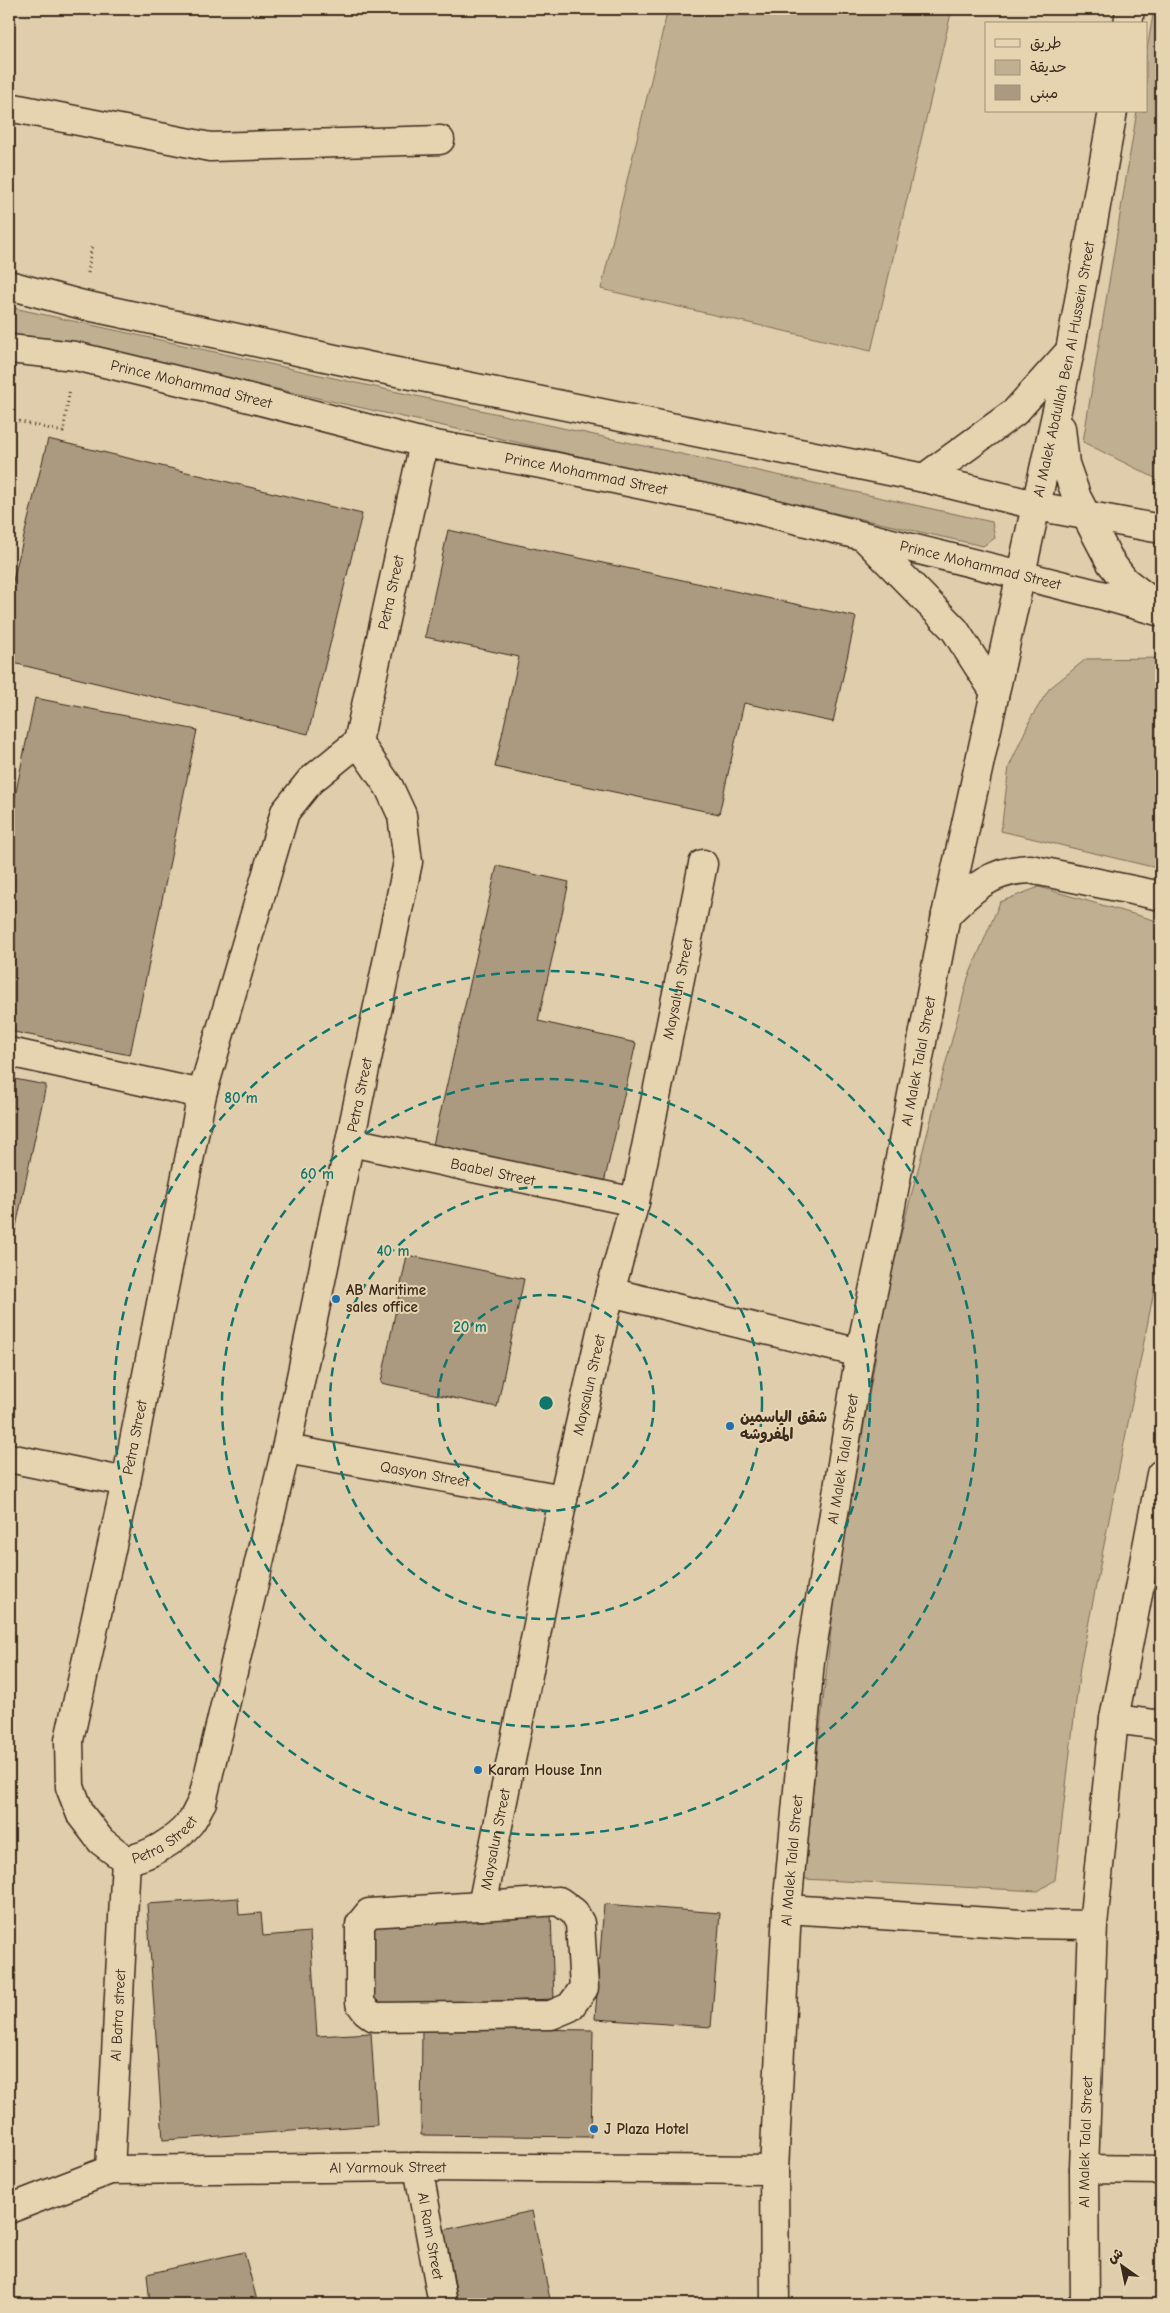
<svg xmlns="http://www.w3.org/2000/svg" width="1170" height="2313" font-family="'Comic Neue','Playpen Sans Arabic',sans-serif">
<style>
.green{fill:#c1af91;stroke:#7e6c58}
.building{fill:#ac9a80;stroke:#3b2a1e}
.lines{fill:none;stroke-linecap:round;stroke-linejoin:round}
.street-casing{stroke:#3b2a1e;stroke-width:31}
.secondary-casing{stroke:#3b2a1e;stroke-width:31}
.path{stroke:#3b2a1e;stroke-width:3;stroke-dasharray:1 4;stroke-linecap:butt}
.street{stroke:#e6d4b1;stroke-width:28}
.secondary{stroke:#e6d4b1;stroke-width:28}
.ring{fill:none;stroke:#0f766e;stroke-width:2.5;stroke-dasharray:9 6}
.poi-dot{fill:#1f6fb2;stroke:#e6d4b1;stroke-width:2}
.labels{text-anchor:middle;dominant-baseline:central;stroke-width:4;stroke-linejoin:round;paint-order:stroke}
.street-label{font-size:15px;fill:#3b2a1e;stroke:#e6d4b1}
.poi-label{font-size:15px;font-weight:bold;fill:#3b2a1e;stroke:#e6d4b1;text-anchor:start}
.centre{fill:#0f766e;stroke:#e6d4b1;stroke-width:2.5}
.ring-label{font-size:15px;text-anchor:middle;font-weight:bold;fill:#0f766e;stroke:#e6d4b1;stroke-width:4;stroke-linejoin:round;paint-order:stroke}
</style>
<rect width="100%" height="100%" fill="#dfcdab"/>
<filter id="ink" filterUnits="userSpaceOnUse"><feTurbulence type="fractalNoise" baseFrequency=".02" numOctaves="2"/><feDisplacementMap in="SourceGraphic" scale="10" xChannelSelector="R" yChannelSelector="G"/><feConvolveMatrix kernelMatrix="1 2 1 2 8 2 1 2 1" color-interpolation-filters="sRGB"/></filter>
<g filter="url(#ink)">
<g class="green">
<polygon points="668,9 952,9 871,351 601,289"/>
<polygon points="1154,9 1161,9 1161,481 1083,442 1137,111 1146,111 1146,55"/>
<polygon points="9,307 992,522 995,538 983,546 115,353 9,337"/>
<polygon points="1161,658 1161,869 1001,831 1009,767 1031,718 1049,689 1086,659"/>
<polygon points="1039,887 1161,922 1161,1255 1080,1667 1055,1880 1038,1891 803,1879 835,1595 888,1284 968,978 1000,902"/>
</g>
<g class="building">
<polygon points="48,439 362,514 308,734 9,662 9,597"/>
<polygon points="448,530 856,617 833,722 744,703 719,814 495,767 519,657 425,637"/>
<polygon points="35,698 197,730 130,1055 9,1031 9,826"/>
<polygon points="497,866 569,882 538,1021 636,1043 604,1183 433,1145"/>
<polygon points="9,1078 46,1085 9,1260"/>
<polygon points="407,1255 524,1279 497,1407 381,1383"/>
<polygon points="238,1898 239,1915 261,1913 263,1936 310,1932 317,2036 371,2033 377,2125 163,2140 147,1904"/>
<polygon points="604,1904 720,1913 711,2027 595,2019"/>
<polygon points="551,1915 554,1999 367,2006 364,1923"/>
<polygon points="422,2028 593,2030 591,2137 421,2135"/>
<polygon points="532,2211 551,2304 459,2304 444,2230"/>
<polygon points="244,2252 258,2304 150,2304 147,2274"/>
</g>
<g class="lines">
<g class="street-casing">
<g id="street">
<polyline points="9,107 210,147 440,140"/>
<polyline points="9,1052 202,1094"/>
<path id="s1" d="M351,1142L635,1202"/>
<polyline points="610,1292 860,1353"/>
<path id="s2" d="M286,1449L563,1499"/>
<polyline points="9,1458 126,1482"/>
<polyline points="1114,1719 1161,1725"/>
<path id="s3" d="M126,1860C149,1857 176,1840 190,1823C195,1817 198,1808 202,1802L286,1449L408,862L402,815L389,787L358,742L424,443"/>
<path id="s4" d="M126,1860L101,1841L81,1815L70,1787L69,1740L126,1482L202,1094L285,812L310,781L358,742"/>
<polygon points="559,1901 574,1912 580,1923 584,1988 570,2007 551,2015 374,2017 366,2011 360,2003 360,1924 369,1913"/>
<path id="s5" d="M482,1906L563,1499L610,1292L635,1202L703,864"/>
<polyline points="787,1909 1021,1924 1093,1925"/>
<path id="s6" d="M418,2167L443,2304"/>
<polyline points="1084,2169 1161,2170"/>
<path id="s7" d="M110,2170L126,1860"/>
<path id="s8" d="M9,2209L110,2170L418,2167L774,2170"/>
</g>
</g>
<g class="secondary-casing">
<g id="secondary">
<polyline points="1128,24 1130,9"/>
<polyline points="9,285 83,305 372,367 924,478 1052,509 1161,529"/>
<path id="s9" d="M9,349L75,356L226,392L424,443L552,466L738,505L1105,596L1161,612"/>
<polyline points="1061,428 1065,464 1077,498 1111,563 1125,581 1156,605"/>
<polyline points="924,478 1015,412 1069,352"/>
<polyline points="866,539 955,630 994,691"/>
<path d="M946,915C972,889 991,870 1030,869L1161,896"/>
<path id="s10" d="M775,2304L774,2170L787,1909L810,1661L860,1353L890,1211L946,915L1070,351L1113,111"/>
<path id="s11" d="M1085,2304L1084,2169L1093,1925L1114,1719L1161,1474"/>
</g>
</g>
<g class="path">
<polyline points="88,273 92,244"/>
<polyline points="9,419 63,432 70,388"/>
</g>
<use href="#street" class="street"/>
<use href="#secondary" class="secondary"/>
</g>
</g>
<g class="ring">
<circle cx="546" cy="1403" r="108"/>
<circle cx="546" cy="1403" r="216"/>
<circle cx="546" cy="1403" r="324"/>
<circle cx="546" cy="1403" r="432"/>
</g>
<g class="poi-dot">
<circle cx="336" cy="1299" r="5"/>
<circle cx="730" cy="1426" r="5"/>
<circle cx="478" cy="1770" r="5"/>
<circle cx="594" cy="2129" r="5"/>
</g>
<g class="labels">
<g class="street-label">
<text stroke="none"><textPath href="#s10" startOffset="1961">Al Malek Abdullah Ben Al Hussein Street</textPath></text>
<text stroke="none"><textPath href="#s9" startOffset="186">Prince Mohammad Street</textPath></text>
<text stroke="none"><textPath href="#s9" startOffset="591">Prince Mohammad Street</textPath></text>
<text stroke="none"><textPath href="#s9" startOffset="996">Prince Mohammad Street</textPath></text>
<text stroke="none"><textPath href="#s3" startOffset="1348">Petra Street</textPath></text>
<text stroke="none"><textPath href="#s5" startOffset="938">Maysalun Street</textPath></text>
<text stroke="none"><textPath href="#s10" startOffset="1254">Al Malek Talal Street</textPath></text>
<text stroke="none"><textPath href="#s3" startOffset="824">Petra Street</textPath></text>
<text stroke="none"><textPath href="#s1" startOffset="145">Baabel Street</textPath></text>
<text stroke="none"><textPath href="#s5" startOffset="532">Maysalun Street</textPath></text>
<text stroke="none"><textPath href="#s4" startOffset="451">Petra Street</textPath></text>
<text stroke="none"><textPath href="#s10" startOffset="849">Al Malek Talal Street</textPath></text>
<text stroke="none"><textPath href="#s2" startOffset="141">Qasyon Street</textPath></text>
<text stroke="none"><textPath href="#s3" startOffset="44">Petra Street</textPath></text>
<text stroke="none"><textPath href="#s5" startOffset="68">Maysalun Street</textPath></text>
<text stroke="none"><textPath href="#s10" startOffset="444">Al Malek Talal Street</textPath></text>
<text stroke="none"><textPath href="#s7" startOffset="155">Al Batra street</textPath></text>
<text stroke="none"><textPath href="#s11" startOffset="162">Al Malek Talal Street</textPath></text>
<text stroke="none"><textPath href="#s8" startOffset="386">Al Yarmouk Street</textPath></text>
<text stroke="none"><textPath href="#s6" startOffset="70">Al Ram Street</textPath></text>
</g>
<g class="poi-label">
<text x="346" y="1290">AB Maritime<tspan x="346" dy="17">sales office</tspan></text>
<text x="740" y="1417">شقق الياسمين<tspan x="740" dy="17">المفروشه</tspan></text>
<text x="488" y="1770">Karam House Inn</text>
<text x="604" y="2129">J Plaza Hotel</text>
</g>
</g>
<circle cx="546" cy="1403" r="8" class="centre"/>
<g class="ring-label">
<text x="241" y="1103">80 m</text>
<text x="317" y="1179">60 m</text>
<text x="393" y="1256">40 m</text>
<text x="470" y="1332">20 m</text>
</g>
<rect width="1170" height="2313" fill="none" stroke="#e6d4b1" stroke-width="30"/>
<rect x="15" y="15" width="1140" height="2283" fill="none" stroke="#3b2a1e" stroke-width="2" filter="url(#ink)"/>
<rect x="985" y="22" width="162" height="90" fill="#e6d4b1" stroke="#a29076"/>
<rect x="995" y="39" width="25" height="8" fill="#e6d4b1" stroke="#a29076"/>
<text x="1030" y="48" font-size="15" fill="#3b2a1e">طريق</text>
<rect x="995" y="60" width="25" height="15" fill="#c1af91" stroke="#a29076"/>
<text x="1030" y="72" font-size="15" fill="#3b2a1e">حديقة</text>
<rect x="995" y="85" width="25" height="15" fill="#ac9a80" stroke="#a29076"/>
<text x="1030" y="98" font-size="15" fill="#3b2a1e">مبنى</text>
<g transform="translate(1122 2266) rotate(327)" stroke="#e6d4b1" stroke-width="4" paint-order="stroke">
<path d="M0-4L9 19L0 12L-9 19Z" fill="#3b2a1e"/>
<text y="-8" font-size="14" font-weight="bold" text-anchor="middle" fill="#3b2a1e">ش</text>
</g>
</svg>
